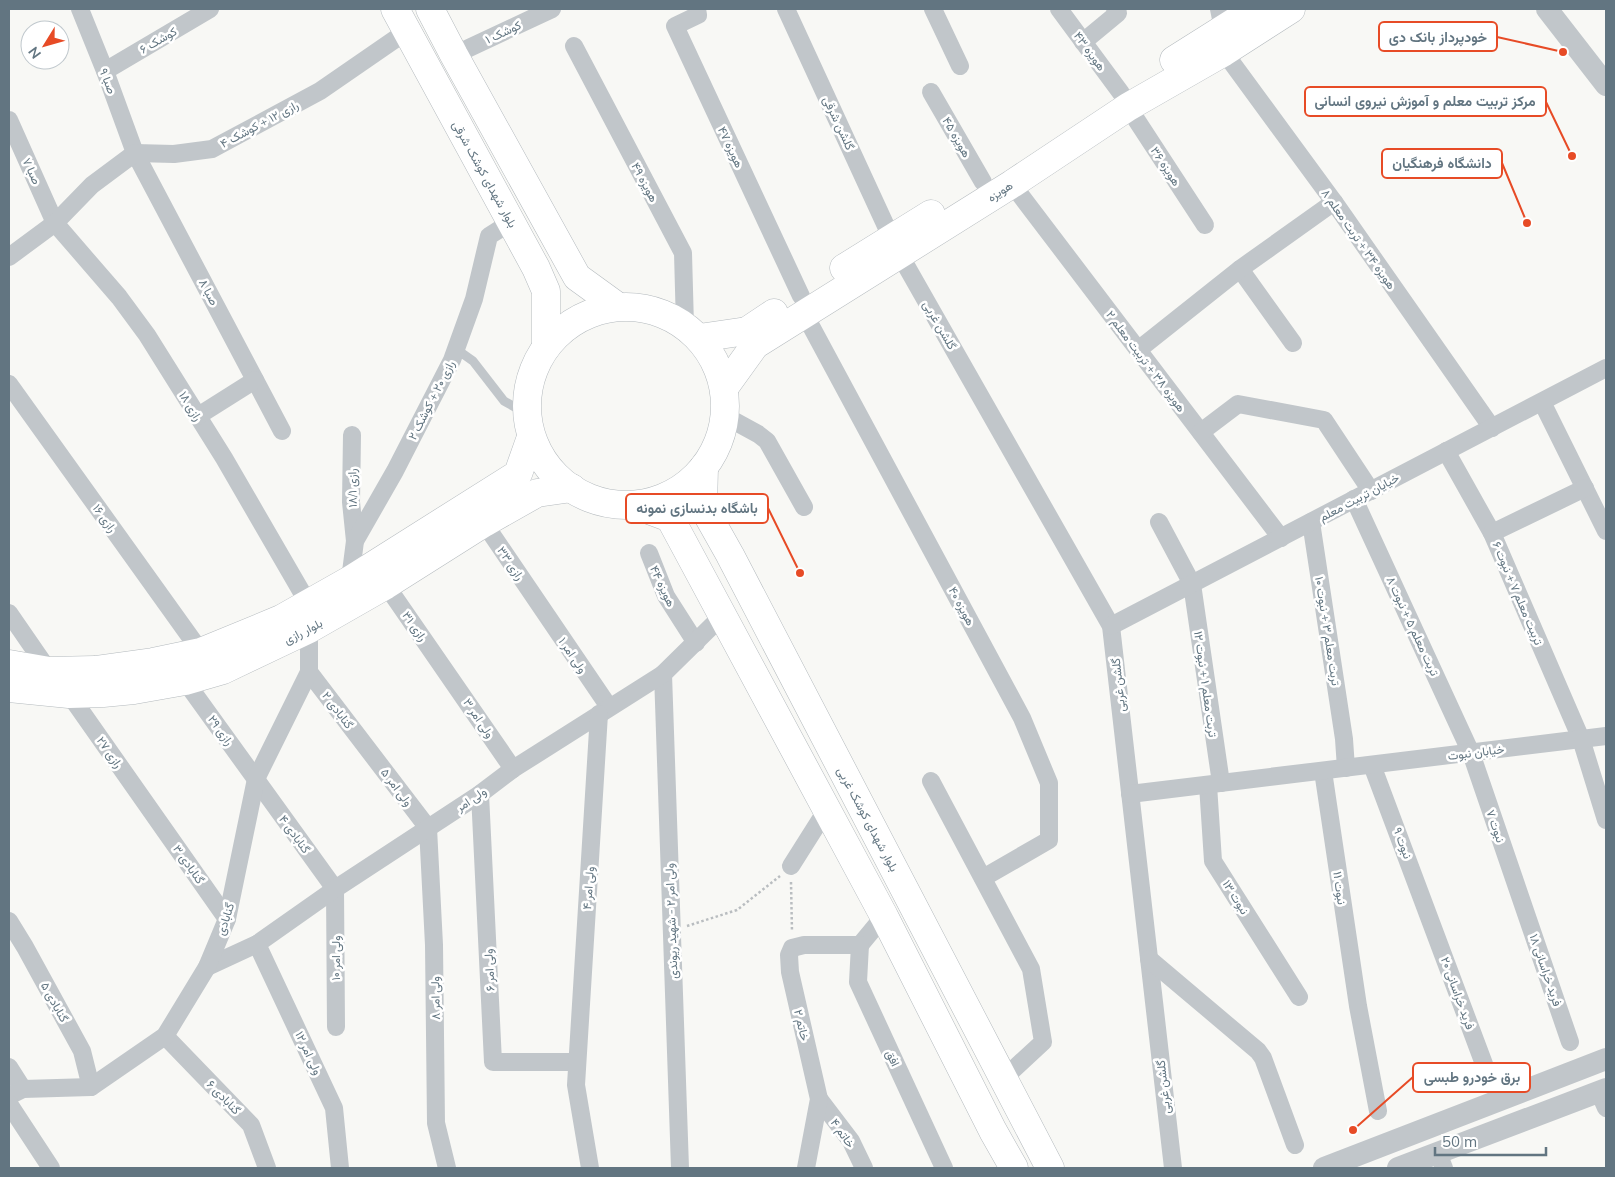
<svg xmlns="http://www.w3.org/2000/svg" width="1615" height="1177" font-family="Mulish,Vazirmatn,sans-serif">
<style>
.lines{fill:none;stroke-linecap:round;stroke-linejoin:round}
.primary-casing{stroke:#b4babe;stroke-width:29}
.path{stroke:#b9bdc0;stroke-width:2.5;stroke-dasharray:2.5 2.5;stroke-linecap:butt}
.service{stroke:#c1c6ca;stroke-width:9}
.minor{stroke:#c1c6ca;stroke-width:18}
.tertiary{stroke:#c1c6ca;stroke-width:22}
.primary{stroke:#fff;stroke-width:28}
.labels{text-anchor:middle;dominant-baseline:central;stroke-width:5;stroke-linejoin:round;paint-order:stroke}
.street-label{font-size:12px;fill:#627581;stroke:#fff}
.leader{fill:none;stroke:#e74b26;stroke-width:2}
.callout-dot{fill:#e74b26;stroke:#fff;stroke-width:2}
.callout{fill:#fff;stroke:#e74b26;stroke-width:2}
.callout-label{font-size:14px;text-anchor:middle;font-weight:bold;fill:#627581}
</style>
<rect width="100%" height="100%" fill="#f8f8f5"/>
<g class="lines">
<g class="primary-casing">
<g id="primary">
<polyline points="395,9 536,268 546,291 546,347"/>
<polyline points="430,9 454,55 577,277 617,306"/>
<polyline points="1174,60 1255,9"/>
<polyline points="844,268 931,214"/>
<circle cx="626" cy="406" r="99"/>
<polyline points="699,338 747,331 774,313"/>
<polyline points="724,388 755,345 1012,184 1128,107 1224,52 1291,9"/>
<polyline points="704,467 703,507 730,555 1050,1168"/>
<polyline points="635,505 670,518 884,916 993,1131 1014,1168"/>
<polyline points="9,664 49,671 95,670 153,662 201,652 281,619 350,580 518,474 530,440"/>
<polyline points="9,688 69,694 103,693 134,690 185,681 223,670 309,629 386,585 484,523 537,493 572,488"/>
</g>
</g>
<g class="path">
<polyline points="791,882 792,932"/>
<polyline points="687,926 737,910 780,876"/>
</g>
<polyline class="service" points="456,349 473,361 504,401 527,414"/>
<g class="minor">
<polyline points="80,9 105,71 135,153 282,431"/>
<polyline points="697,9 698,15 675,26 801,296"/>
<polyline points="786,9 891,237"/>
<polyline points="933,9 960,66"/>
<polyline points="1059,9 1121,93"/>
<polyline points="1219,9 1223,29"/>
<polyline points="1083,42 1118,13 1115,9"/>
<polyline points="574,46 683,253 685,326"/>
<polyline points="1224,52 1334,202 1492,428"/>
<polyline points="454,55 552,9"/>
<polyline points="105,71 210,9"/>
<polyline points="931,92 983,182"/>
<polyline points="1128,107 1205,225"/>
<polyline points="9,120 55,223 119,297 147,335 224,458 308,603"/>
<polyline points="1012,184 1281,538"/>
<polyline points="900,255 1111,626 1173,1168"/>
<polyline points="9,257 55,223 92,185 135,153 174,154 212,149 320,91 407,31"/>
<polyline points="1240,269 1293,343"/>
<polyline points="805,315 1022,718 1049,783 1049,840 983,878"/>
<polyline points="1138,350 1240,269 1334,202"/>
<polyline points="9,384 201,652"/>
<polyline points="1542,402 1606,531"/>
<polyline points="198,416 255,380"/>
<polyline points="725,416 758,434 767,441 804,507"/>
<polyline points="1201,432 1238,404 1324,420 1371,491"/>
<polyline points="352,435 351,502 355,541"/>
<polyline points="1446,451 1492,533 1581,739 1606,820"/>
<polyline points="1354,499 1471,753 1570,1042"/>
<polyline points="1159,522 1192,584 1221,783"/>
<polyline points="1311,522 1344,739 1346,768"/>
<polyline points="484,523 609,707"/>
<polyline points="1492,533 1585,488"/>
<polyline points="649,553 666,596 696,643"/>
<polyline points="350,580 355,541 395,471 452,360 474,299 489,236 511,222"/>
<polyline points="386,585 513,769"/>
<polyline points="9,613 49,671"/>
<polyline points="1111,626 1606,368"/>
<polyline points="309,672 428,828 434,945 436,1123 447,1168"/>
<polyline points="663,674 680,1168"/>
<polyline points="185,681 335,889 336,1027"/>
<polyline points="69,694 227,919"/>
<polyline points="1372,765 1484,1064"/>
<polyline points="1323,771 1358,1006 1378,1111"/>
<polyline points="931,781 1031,969 1043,1042 1004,1078"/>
<polyline points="1208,785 1213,861 1299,997"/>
<polyline points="480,794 493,1062 577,1062"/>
<polyline points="1130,794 1606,736"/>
<polyline points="791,866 827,809"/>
<polyline points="9,921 25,947 82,1051 91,1087"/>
<polyline points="257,944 334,1108 340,1168"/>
<polyline points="860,945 858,982 944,1168"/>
<polyline points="860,945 884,916"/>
<polyline points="1149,959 1258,1051 1263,1058 1295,1145"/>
<polyline points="207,967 257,944 335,889 480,794 513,769 663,674 723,615"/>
<polyline points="165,1036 251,1125 267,1168"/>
<polyline points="9,1067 23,1089"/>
<polyline points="1599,1092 1606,1108"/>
<polyline points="9,1096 23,1089 91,1087 165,1036 207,967 227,919 256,779 309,672 309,629"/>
<polyline points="819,1099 851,1141 864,1168"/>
<polyline points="9,1104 51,1168"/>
<polyline points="1438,1153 1444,1168"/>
<polyline points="590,1168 576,1085 599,714"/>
<polyline points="806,1168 819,1099 790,972 789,955 792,948 804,945 860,945"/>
</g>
<g class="tertiary">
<polyline points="1547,9 1606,85"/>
<polyline points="1324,1168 1606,1059"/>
<polyline points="1398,1168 1606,1089"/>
</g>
<use href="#primary" class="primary"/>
</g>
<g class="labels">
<g class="street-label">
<text transform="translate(503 32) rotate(-25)">کوشک ۱</text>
<text transform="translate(158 40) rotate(-30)">کوشک ۶</text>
<text transform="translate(1090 51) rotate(54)">هویزه ۴۳</text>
<text transform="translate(108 81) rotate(69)">صبا ۹</text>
<text transform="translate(839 123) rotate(65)">گلشن شرقی</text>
<text transform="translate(259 124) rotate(-28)">رازی ۱۲ + کوشک ۴</text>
<text transform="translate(957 137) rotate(60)">هویزه ۴۵</text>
<text transform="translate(731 147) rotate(65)">هویزه ۴۷</text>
<text transform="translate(1166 166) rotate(57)">هویزه ۳۶</text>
<text transform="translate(32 171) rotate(66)">صبا ۷</text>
<text transform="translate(485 174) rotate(61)">بلوار شهدای کوشک شرقی</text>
<text transform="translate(645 182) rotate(62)">هویزه ۴۹</text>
<text transform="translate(1000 191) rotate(-33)">هویزه</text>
<text transform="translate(1359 239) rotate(55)">هویزه ۳۴ + تربت معلم ۸</text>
<text transform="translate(209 292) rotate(62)">صبا ۸</text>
<text transform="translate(940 325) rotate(60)">گلشن غربی</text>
<text transform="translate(1146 361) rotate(53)">هویزه ۳۸ + تربیت معلم ۲</text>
<text transform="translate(431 400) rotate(-63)">رازی ۲۰ + کوشک ۲</text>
<text transform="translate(191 406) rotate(58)">رازی ۱۸</text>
<text transform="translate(352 488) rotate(-91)">رازی ۱۸/۱</text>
<text transform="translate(1359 497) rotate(-28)">خیایان تربیت معلم</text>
<text transform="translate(105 518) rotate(54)">رازی ۱۶</text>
<text transform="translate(511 563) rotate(56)">رازی ۳۳</text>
<text transform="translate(663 586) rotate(65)">هویزه ۴۴</text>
<text transform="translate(1518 593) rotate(67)">تربیت معلم ۷ + نبوت ۶</text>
<text transform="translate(962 606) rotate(62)">هویزه ۴۰</text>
<text transform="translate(415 626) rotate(55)">رازی ۳۱</text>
<text transform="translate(1413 626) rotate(65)">تربت معلم ۵ + نبوت ۸</text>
<text transform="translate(303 631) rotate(-27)">بلوار رازی</text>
<text transform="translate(1328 631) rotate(81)">تربت معلم ۳ + نبوت ۱۰</text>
<text transform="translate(573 655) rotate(56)">ولی امر ۱</text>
<text transform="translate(1206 684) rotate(82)">تربت معلم ۱ + نبوت ۱۲</text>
<text transform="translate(1118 685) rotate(-96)">گلشن غربی</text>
<text transform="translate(338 710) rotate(53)">گنابادی ۲</text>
<text transform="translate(479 718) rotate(56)">ولی امر ۳</text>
<text transform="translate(221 730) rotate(54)">رازی ۲۹</text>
<text transform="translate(110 752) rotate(55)">رازی ۲۷</text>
<text transform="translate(1476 752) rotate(-7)">خیابان نبوت</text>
<text transform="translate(397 787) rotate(53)">ولی امر ۵</text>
<text transform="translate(471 799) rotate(-34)">ولی امر</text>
<text transform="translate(868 819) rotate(62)">بلوار شهدای کوشک غربی</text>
<text transform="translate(1496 826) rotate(71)">نبوت ۷</text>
<text transform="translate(295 834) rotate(54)">گنابادی ۴</text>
<text transform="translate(1403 843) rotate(70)">نبوت ۹</text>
<text transform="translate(189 864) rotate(55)">گنابادی ۳</text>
<text transform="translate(588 888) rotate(-86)">ولی امر ۴</text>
<text transform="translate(1340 888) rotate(82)">نبوت ۱۱</text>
<text transform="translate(1236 897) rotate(58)">نبوت ۱۳</text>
<text transform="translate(225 919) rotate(-72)">گنابادی</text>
<text transform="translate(671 921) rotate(-92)">ولی امر ۲ - شهید ریوندی</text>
<text transform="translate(335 958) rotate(-90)">ولی امر ۱۰</text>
<text transform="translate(489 970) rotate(-93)">ولی امر ۶</text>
<text transform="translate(1546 970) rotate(71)">فرید خراسانی ۱۸</text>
<text transform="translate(1458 993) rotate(70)">فرید خراسانی ۲۰</text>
<text transform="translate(435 998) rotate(-91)">ولی امر ۸</text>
<text transform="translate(55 1002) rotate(61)">گنابادی ۵</text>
<text transform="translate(802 1025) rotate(77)">خاتم ۲</text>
<text transform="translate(309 1053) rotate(65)">ولی امر ۱۲</text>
<text transform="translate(893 1058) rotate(65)">افق</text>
<text transform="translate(1163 1087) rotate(-96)">گلشن غربی</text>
<text transform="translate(224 1097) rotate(46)">گنابادی ۶</text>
<text transform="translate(843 1133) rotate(55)">خاتم ۴</text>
</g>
</g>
<path class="leader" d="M1563 52L1497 37M1572 156L1546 102M1527 223L1502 163M800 573L768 508M1353 1130L1413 1077"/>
<g class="callout-dot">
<circle cx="1563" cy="52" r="5"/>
<circle cx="1572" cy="156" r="5"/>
<circle cx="1527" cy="223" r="5"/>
<circle cx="800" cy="573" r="5"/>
<circle cx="1353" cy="1130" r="5"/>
</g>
<g class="callout">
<rect x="1379" y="22" width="118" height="29" rx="5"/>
<rect x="1305" y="87" width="241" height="29" rx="5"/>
<rect x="1382" y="149" width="120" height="29" rx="5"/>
<rect x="626" y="494" width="142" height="29" rx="5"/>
<rect x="1413" y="1063" width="117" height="29" rx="5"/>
</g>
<g class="callout-label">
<text x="1438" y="42">خودپرداز بانک دی</text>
<text x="1425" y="106">مرکز تربیت معلم و آموزش نیروی انسانی</text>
<text x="1442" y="168">دانشگاه فرهنگیان</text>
<text x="697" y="513">باشگاه بدنسازی نمونه</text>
<text x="1472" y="1082">برق خودرو طبسی</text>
</g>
<rect width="1615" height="1177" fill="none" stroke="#627581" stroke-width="20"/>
<g transform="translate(45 45) rotate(233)"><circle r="24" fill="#ffffff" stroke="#c0c8cd"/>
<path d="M0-4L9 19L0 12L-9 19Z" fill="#e74b26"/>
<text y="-8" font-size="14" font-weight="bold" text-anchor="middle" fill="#627581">N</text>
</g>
<path d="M1435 1147v8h111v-8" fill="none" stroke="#627581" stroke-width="2.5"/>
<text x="1442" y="1147" font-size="15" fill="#627581" stroke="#ffffff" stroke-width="4" paint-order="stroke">50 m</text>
</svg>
